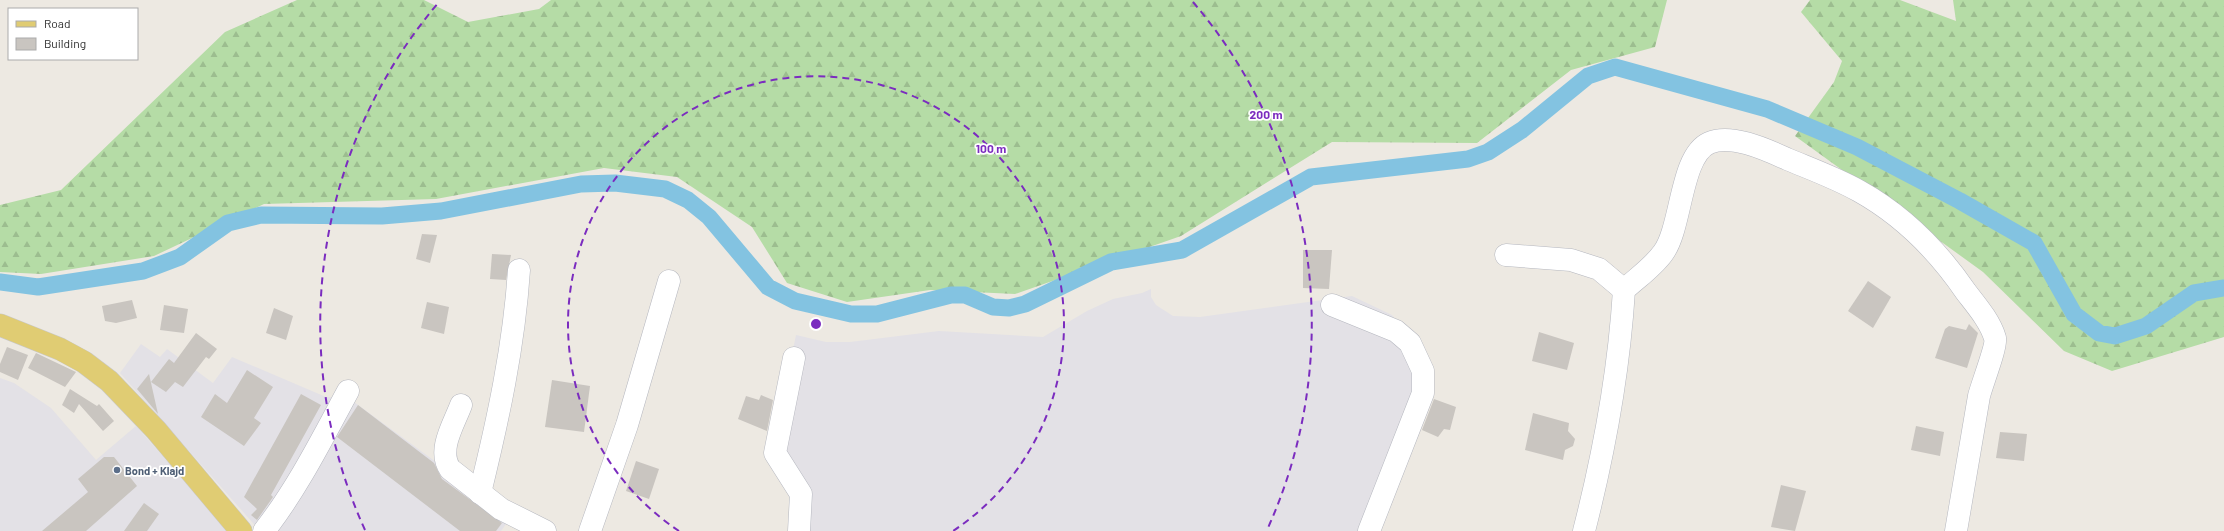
<svg xmlns="http://www.w3.org/2000/svg" width="2224" height="531" font-family="Barlow,sans-serif">
<style>
.industrial{fill:#e3e1e6}
.forest{fill:url(#forest-firs)}
.lines{fill:none;stroke-linecap:round;stroke-linejoin:round}
.canal{stroke:#83c3e1;stroke-width:17}
.building{fill:#c9c5c0}
.minor-casing{stroke:#b5b7bf;stroke-width:23}
.major-casing{stroke:#c8c8c8;stroke-width:23}
.minor{stroke:#fff;stroke-width:22}
.major{stroke:#e0cc73;stroke-width:22}
.ring{fill:none;stroke:#7b2cbf;stroke-width:2;stroke-dasharray:7 5}
.service-dot{fill:#5c6f8a;stroke:#fff;stroke-width:1.5}
.labels{text-anchor:middle;dominant-baseline:central;stroke-width:3.5;stroke-linejoin:round;paint-order:stroke}
.service-label{font-size:11px;font-weight:bold;fill:#4e5e75;stroke:#fff;text-anchor:start}
.centre{fill:#7b2cbf;stroke:#fff;stroke-width:2}
.ring-label{font-size:12px;text-anchor:middle;font-weight:bold;fill:#7b2cbf;stroke:#fff;stroke-width:3.5;stroke-linejoin:round;paint-order:stroke}
</style>
<defs>
<pattern id="forest-firs" width="22" height="20" patternUnits="userSpaceOnUse"><rect width="22" height="20" fill="#b5dca6"/><path d="M5 1l3.5 6h-7zM16 11l3.5 6h-7z" fill="#9cbd8f"/></pattern>
</defs>
<rect width="100%" height="100%" fill="#ede9e2"/>
<g class="industrial">
<polygon points="1151,289 1151,297 1156,305 1173,316 1200,317 1352,296 1392,315 1413,341 1421,386 1365,531 790,531 793,509 789,486 771,457 796,335 826,342 850,342 939,331 1043,337 1087,311 1113,299 1142,293"/>
<polygon points="141,344 160,357 167,349 213,383 232,357 326,397 350,399 511,517 501,531 260,531 120,373"/>
<polygon points="0,378 14,383 51,408 96,460 136,426 228,531 0,531"/>
</g>
<g class="forest">
<polygon points="297,0 424,0 468,22 539,9 551,0 1667,0 1655,47 1571,70 1477,143 1332,142 1181,236 1015,294 930,290 847,302 787,283 752,227 677,177 604,168 436,199 264,204 154,256 41,274 0,272 0,205 61,190 225,32"/>
<polygon points="1810,0 1900,0 1956,21 1953,0 2224,0 2224,337 2112,371 2064,351 1983,272 1795,136 1834,82 1842,61 1801,12"/>
</g>
<g class="lines">
<polyline class="canal" points="0,282 38,287 143,271 180,257 228,223 261,215 382,216 441,211 581,184 615,183 665,189 688,200 709,217 768,287 795,301 851,314 877,314 951,295 965,295 993,307 1009,308 1025,304 1111,262 1182,250 1311,177 1468,159 1488,152 1522,130 1588,76 1615,67 1767,109 1857,147 1960,201 2034,243 2074,314 2099,333 2115,336 2146,326 2194,293 2224,288"/>
</g>
<g class="building">
<polygon points="422,234 437,235 430,263 416,259"/>
<polygon points="1303,250 1332,250 1329,289 1303,288"/>
<polygon points="492,254 511,255 506,280 490,279"/>
<polygon points="1868,281 1891,297 1873,328 1848,311"/>
<polygon points="132,300 137,318 116,323 105,321 102,306"/>
<polygon points="427,302 449,307 444,334 421,328"/>
<polygon points="164,305 188,309 184,333 160,330"/>
<polygon points="274,308 293,316 286,340 266,333"/>
<polygon points="1969,324 1978,333 1967,368 1935,358 1945,329 1949,326 1966,330"/>
<polygon points="1539,332 1574,343 1567,370 1532,361"/>
<polygon points="196,333 217,349 209,359 206,357 183,387 175,382 166,392 151,382 169,359 174,363"/>
<polygon points="7,347 28,355 18,380 0,372 0,364"/>
<polygon points="36,353 76,372 65,387 28,368"/>
<polygon points="247,370 273,387 254,418 261,423 244,446 201,417 215,394 227,403"/>
<polygon points="149,374 158,414 137,389"/>
<polygon points="552,380 590,386 584,432 545,427"/>
<polygon points="70,389 97,406 99,404 114,421 103,431 79,404 74,413 62,405"/>
<polygon points="301,394 321,405 271,495 273,497 257,520 251,515 257,509 244,497"/>
<polygon points="761,395 773,400 767,431 738,419 746,396 759,400"/>
<polygon points="1434,399 1456,407 1450,430 1444,429 1438,437 1422,430"/>
<polygon points="358,405 434,463 442,479 502,523 496,531 460,531 337,437"/>
<polygon points="1533,413 1569,423 1568,431 1575,439 1573,446 1565,450 1563,460 1525,450"/>
<polygon points="1916,426 1944,432 1940,456 1911,450"/>
<polygon points="2000,432 2027,434 2024,461 1996,458"/>
<polygon points="104,457 114,457 137,486 86,531 42,531 88,492 78,479"/>
<polygon points="636,461 659,469 649,499 626,491"/>
<polygon points="1781,485 1806,491 1795,531 1771,527"/>
<polygon points="144,503 159,514 147,531 124,531"/>
</g>
<g class="lines">
<g class="minor-casing">
<g id="minor">
<polyline points="1506,255 1571,260 1599,269 1624,290"/>
<polyline points="1332,305 1396,331 1410,343 1423,371 1423,393 1369,531"/>
<polyline points="794,358 775,453 801,494 799,531"/>
<path d="M461,405C454,424 437,450 450,469L501,509L545,531"/>
<path d="M480,493C498,420 514,346 519,270"/>
<path d="M264,531C297,489 322,439 348,391"/>
<polyline points="590,531 627,425 669,281"/>
<path d="M1584,531C1604,453 1619,371 1624,290C1637,278 1653,267 1663,253C1682,228 1680,156 1709,143C1731,133 1767,150 1787,159C1811,169 1836,178 1859,191C1902,215 1938,251 1966,292C1976,305 1990,321 1995,338C1997,346 1982,384 1979,396L1956,531"/>
</g>
</g>
<g class="major-casing">
<polyline id="major" points="0,325 60,349 84,362 109,381 156,430 241,531"/>
</g>
<use href="#minor" class="minor"/>
<use href="#major" class="major"/>
</g>
<g class="ring">
<path d="M679 531A248 248 0 1 1 953 531"/>
<path d="M365 530A496 496 0 0 1 439 2M1193 2A496 496 0 0 1 1267 530"/>
</g>
<circle class="service-dot" cx="117" cy="470" r="4"/>
<g class="labels">
<g class="service-label">
<text x="125" y="470">Bond + Klajd</text>
</g>
</g>
<circle cx="816" cy="324" r="6" class="centre"/>
<g class="ring-label">
<text x="1266" y="119">200 m</text>
<text x="991" y="153">100 m</text>
</g>
<rect x="8" y="8" width="130" height="52" fill="#ffffff" stroke="#ababab"/>
<rect x="16" y="21" width="20" height="6" fill="#e0cc73" stroke="#ababab"/>
<text x="44" y="28" font-size="12" fill="#2d2d2d">Road</text>
<rect x="16" y="38" width="20" height="12" fill="#c9c5c0" stroke="#ababab"/>
<text x="44" y="48" font-size="12" fill="#2d2d2d">Building</text>
</svg>
